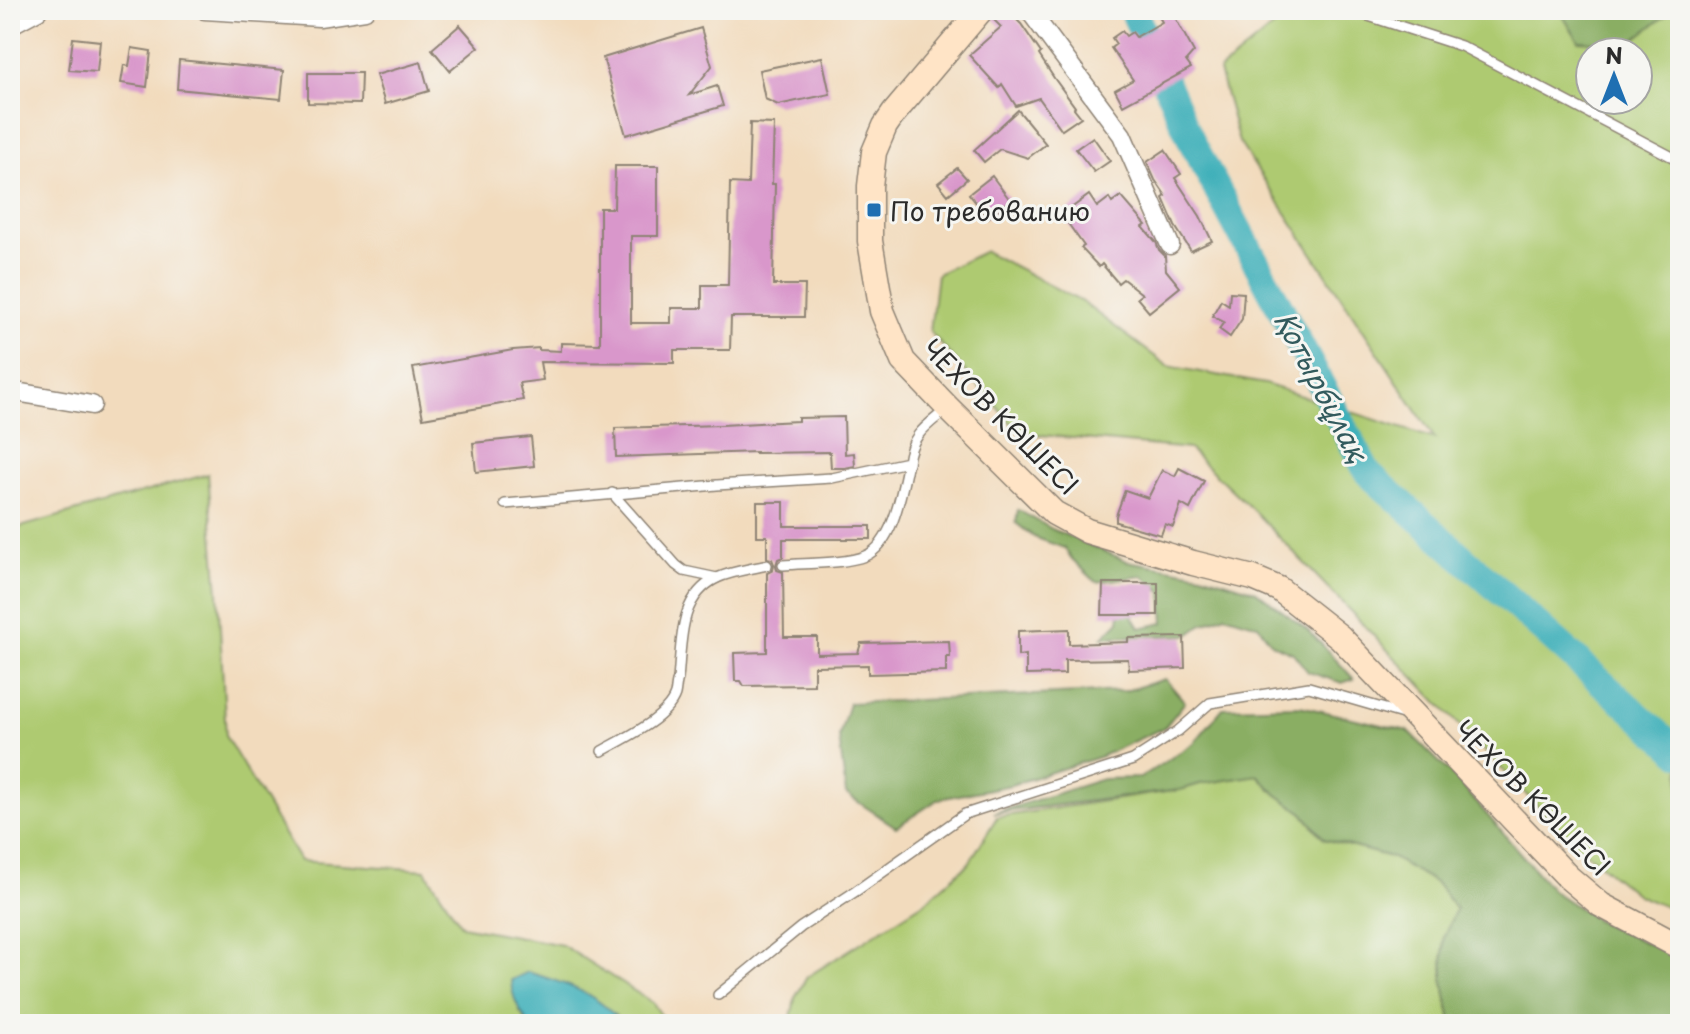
<svg xmlns="http://www.w3.org/2000/svg" width="1690" height="1034" font-family="'Playpen Sans',sans-serif">
<style>
.green{fill:#aeca71;stroke:#6c7a4e;stroke-width:2;fill-rule:evenodd}
.forest{fill:#8aae63;stroke:#5a6c47;stroke-width:2}
.water{fill:#40b0ba;stroke:#366e72;stroke-width:2}
.lines{fill:none;stroke-linecap:round;stroke-linejoin:round}
.river{stroke:#40b0ba;stroke-width:28}
.building{fill:#d997cb}
.lane-casing{stroke:#8e8374;stroke-width:12}
.street-casing{stroke:#8e8374;stroke-width:21}
.secondary-casing{stroke:#8e8374;stroke-width:27}
.lane{stroke:#fff;stroke-width:9}
.street{stroke:#fff;stroke-width:18}
.secondary{stroke:#ffe4c6;stroke-width:24}
.poi-dot{fill:#1f6fb2;stroke:#f6f6f2;stroke-width:3}
.labels{text-anchor:middle;dominant-baseline:central;stroke-width:6;stroke-linejoin:round;paint-order:stroke}
.poi-label{font-size:26px;fill:#2b2b2b;stroke:#f6f6f2;text-anchor:start}
.street-label{font-size:26px;fill:#2b2b2b;stroke:#f6f6f2}
.water-label{font-size:28px;font-style:italic;fill:#325a5d;stroke:#f6f6f2}
</style>
<rect width="100%" height="100%" fill="#f6f6f2"/>
<filter id="ink" filterUnits="userSpaceOnUse"><feTurbulence type="fractalNoise" baseFrequency=".0125" numOctaves="2"/><feDisplacementMap in="SourceGraphic" scale="16" xChannelSelector="R" yChannelSelector="G"/><feConvolveMatrix kernelMatrix="1 2 1 2 8 2 1 2 1" color-interpolation-filters="sRGB"/></filter>
<filter id="wash" filterUnits="userSpaceOnUse"><feTurbulence type="fractalNoise" baseFrequency=".006" numOctaves="4" result="noise"/><feDisplacementMap in="SourceGraphic" scale="32" xChannelSelector="R" yChannelSelector="G"/><feGaussianBlur stdDeviation="1.8" result="paint"/><feColorMatrix in="noise" values="0 0 0 0 0 0 0 0 0 0 0 0 0 0 0 0 0 1.4 0 .05"/><feComposite in="paint" operator="in"/></filter>
<g filter="url(#wash)">
<rect width="100%" height="100%" fill="#f2dbbd"/>
<g class="green">
<path d="M1279,10H1680V913L1637,895L1568,838L1256,513L1189,449L1020,433L930,332L937,274L985,251L1082,302L1168,366L1265,384L1435,439L1239,142L1219,71L1274,26ZM1590,52H1638V100H1590Z"/>
<polygon points="208,474 218,592 226,737 300,861 425,870 462,926 562,945 653,1003 667,1024 621,1024 615,1015 520,1012 529,1024 10,1024 10,530"/>
<polygon points="1258,775 1276,794 1303,813 1324,839 1391,857 1436,883 1456,910 1444,936 1443,979 1452,1024 790,1024 795,998 807,977 925,902 969,863 997,817 1180,790 1200,784"/>
</g>
<g class="forest">
<polygon points="1559,10 1673,10 1628,44 1579,41"/>
<polygon points="1018,510 1054,530 1127,561 1202,574 1256,591 1310,632 1354,679 1342,683 1308,672 1293,653 1272,644 1258,625 1225,615 1201,625 1189,635 1103,637 1119,621 1121,605 1127,606 1140,628 1164,623 1162,591 1143,576 1096,582 1072,559 1064,548 1034,537 1016,523"/>
<polygon points="1165,679 1185,702 1165,727 1102,756 1011,785 939,799 896,827 846,794 839,737 849,703 1125,691"/>
<polygon points="1300,706 1408,731 1456,779 1553,891 1603,924 1680,958 1680,1024 1452,1024 1443,979 1444,936 1456,909 1436,883 1391,857 1324,839 1303,813 1276,794 1258,775 1200,784 1180,790 994,813 1103,779 1140,778 1194,743 1223,708"/>
</g>
<path class="water" d="M528,972C561,982 600,993 621,1024H529C519,1010 512,998 511,980Z"/>
<g class="lines">
<polyline class="river" points="1133,10 1193,144 1368,473 1680,753"/>
</g>
<g id="blocks">
<g class="building">
<polygon points="1002,10 1007,10 1021,24 1041,53 1039,55 1054,78 1075,107 1074,108 1081,117 1062,130 1039,98 1016,106 1002,84 999,88 969,55 1001,27 993,19"/>
<polygon points="1155,10 1171,10 1194,52 1186,61 1191,68 1123,105 1115,90 1133,80 1111,48 1116,44 1112,38 1122,31 1126,36 1132,32 1136,37 1162,22"/>
<polygon points="460,25 479,47 450,71 432,49"/>
<polygon points="701,28 712,66 689,95 717,86 723,106 626,135 603,58"/>
<polygon points="73,38 100,41 97,72 69,70"/>
<polygon points="132,48 151,51 147,87 121,83 124,65 129,66"/>
<polygon points="822,57 830,94 778,105 765,99 759,70"/>
<polygon points="179,60 284,70 281,99 177,89"/>
<polygon points="421,62 429,91 385,104 376,75"/>
<polygon points="308,73 361,73 360,104 308,103"/>
<polygon points="1018,110 1046,144 1028,158 1000,149 984,162 974,150"/>
<polygon points="750,123 774,124 772,184 775,184 773,285 805,285 804,317 731,317 730,350 674,350 674,363 540,362 543,380 519,383 523,400 423,418 413,368 513,350 539,348 539,350 561,351 561,343 600,344 600,208 614,208 615,166 658,166 658,236 631,236 631,323 671,323 671,308 702,308 702,285 728,285 730,183 748,184"/>
<polygon points="1093,137 1110,161 1094,172 1076,149"/>
<polygon points="1165,150 1181,174 1175,178 1200,216 1212,241 1191,251 1175,226 1163,198 1166,196 1155,180 1147,162"/>
<polygon points="957,168 967,179 948,195 938,183"/>
<polygon points="992,176 1010,200 988,218 969,194"/>
<polygon points="1089,195 1097,207 1109,198 1112,203 1121,196 1146,225 1143,227 1156,242 1159,250 1165,256 1166,270 1180,287 1149,312 1137,298 1142,294 1123,279 1118,283 1102,264 1099,267 1081,248 1084,246 1062,215"/>
<polygon points="1230,292 1244,293 1242,319 1230,337 1219,329 1224,322 1212,316 1221,300 1229,305"/>
<polygon points="844,417 845,454 854,453 855,466 845,468 831,468 830,452 756,453 756,452 616,457 615,428 722,425 798,421 798,418"/>
<polygon points="531,437 534,466 476,472 473,443"/>
<polygon points="1179,468 1204,481 1190,509 1181,504 1173,527 1165,524 1161,535 1116,522 1116,516 1125,490 1148,498 1162,470 1175,476"/>
<polygon points="757,502 784,502 784,526 871,526 871,539 783,539 783,557 778,559 776,565 777,570 783,572 784,637 817,637 817,654 858,653 861,643 949,641 950,657 946,657 946,672 868,674 868,665 814,666 814,685 744,686 741,681 735,681 734,653 767,652 767,573 773,570 774,564 772,559 767,558 767,536 757,536"/>
<polygon points="1103,583 1158,583 1158,615 1102,615"/>
<polygon points="1069,629 1069,644 1128,642 1128,638 1184,637 1185,668 1129,670 1128,659 1065,660 1065,674 1026,675 1026,655 1018,656 1018,631"/>
</g>
</g>
</g>
<g filter="url(#ink)">
<use href="#blocks" fill-opacity="0" stroke="#8e8374" stroke-width="2"/>
<g class="lines">
<g class="lane-casing">
<g id="lane">
<polyline points="1350,10 1461,46 1680,161"/>
<polyline points="612,493 676,565 684,571 717,578"/>
<path d="M505,504L717,485L832,478L908,462C912,433 927,426 948,408"/>
<path d="M783,565C806,563 845,564 865,556C894,544 902,489 908,462"/>
<path d="M678,679C682,642 678,597 717,578C732,571 751,569 767,565"/>
<path d="M602,751C623,739 667,719 675,695C676,691 676,686 677,682"/>
<polyline points="718,995 801,927 856,891 965,814 1133,760 1178,731 1210,703 1309,687 1406,715"/>
</g>
</g>
<g class="street-casing">
<g id="street">
<polyline points="205,10 319,17 365,10"/>
<polyline points="1029,10 1122,135 1170,245"/>
<polyline points="10,25 38,10"/>
<polyline points="10,391 92,405"/>
</g>
</g>
<g class="secondary-casing">
<polyline id="secondary" points="981,10 894,113 885,126 874,152 870,186 870,241 882,311 903,361 948,408 1054,513 1087,531 1193,563 1253,578 1279,589 1340,637 1568,877 1601,905 1680,947"/>
</g>
<use href="#lane" class="lane"/>
<use href="#street" class="street"/>
<use href="#secondary" class="secondary"/>
</g>
</g>
<rect class="poi-dot" x="866" y="202" width="16" height="16" rx="4"/>
<g class="labels">
<g class="poi-label">
<text x="890" y="210">По требованию</text>
</g>
<g class="street-label">
<text transform="translate(1001 416) rotate(45)">ЧЕХОВ КӨШЕСІ</text>
<text transform="translate(1533 797) rotate(45)">ЧЕХОВ КӨШЕСІ</text>
</g>
<g class="water-label">
<text transform="translate(1322 386) rotate(62)">Қотырбұлақ</text>
</g>
</g>
<rect width="1690" height="1034" fill="none" stroke="#f6f6f2" stroke-width="40"/>
<g transform="translate(1614 76)"><circle r="38" fill="#f6f6f2" stroke="#a5a5a2" stroke-width="2"/>
<path d="M0-6L14 30L0 20L-14 30Z" fill="#1f6fb2"/>
<text y="-12" font-size="22" font-weight="bold" text-anchor="middle" fill="#2b2b2b">N</text>
</g>
</svg>
